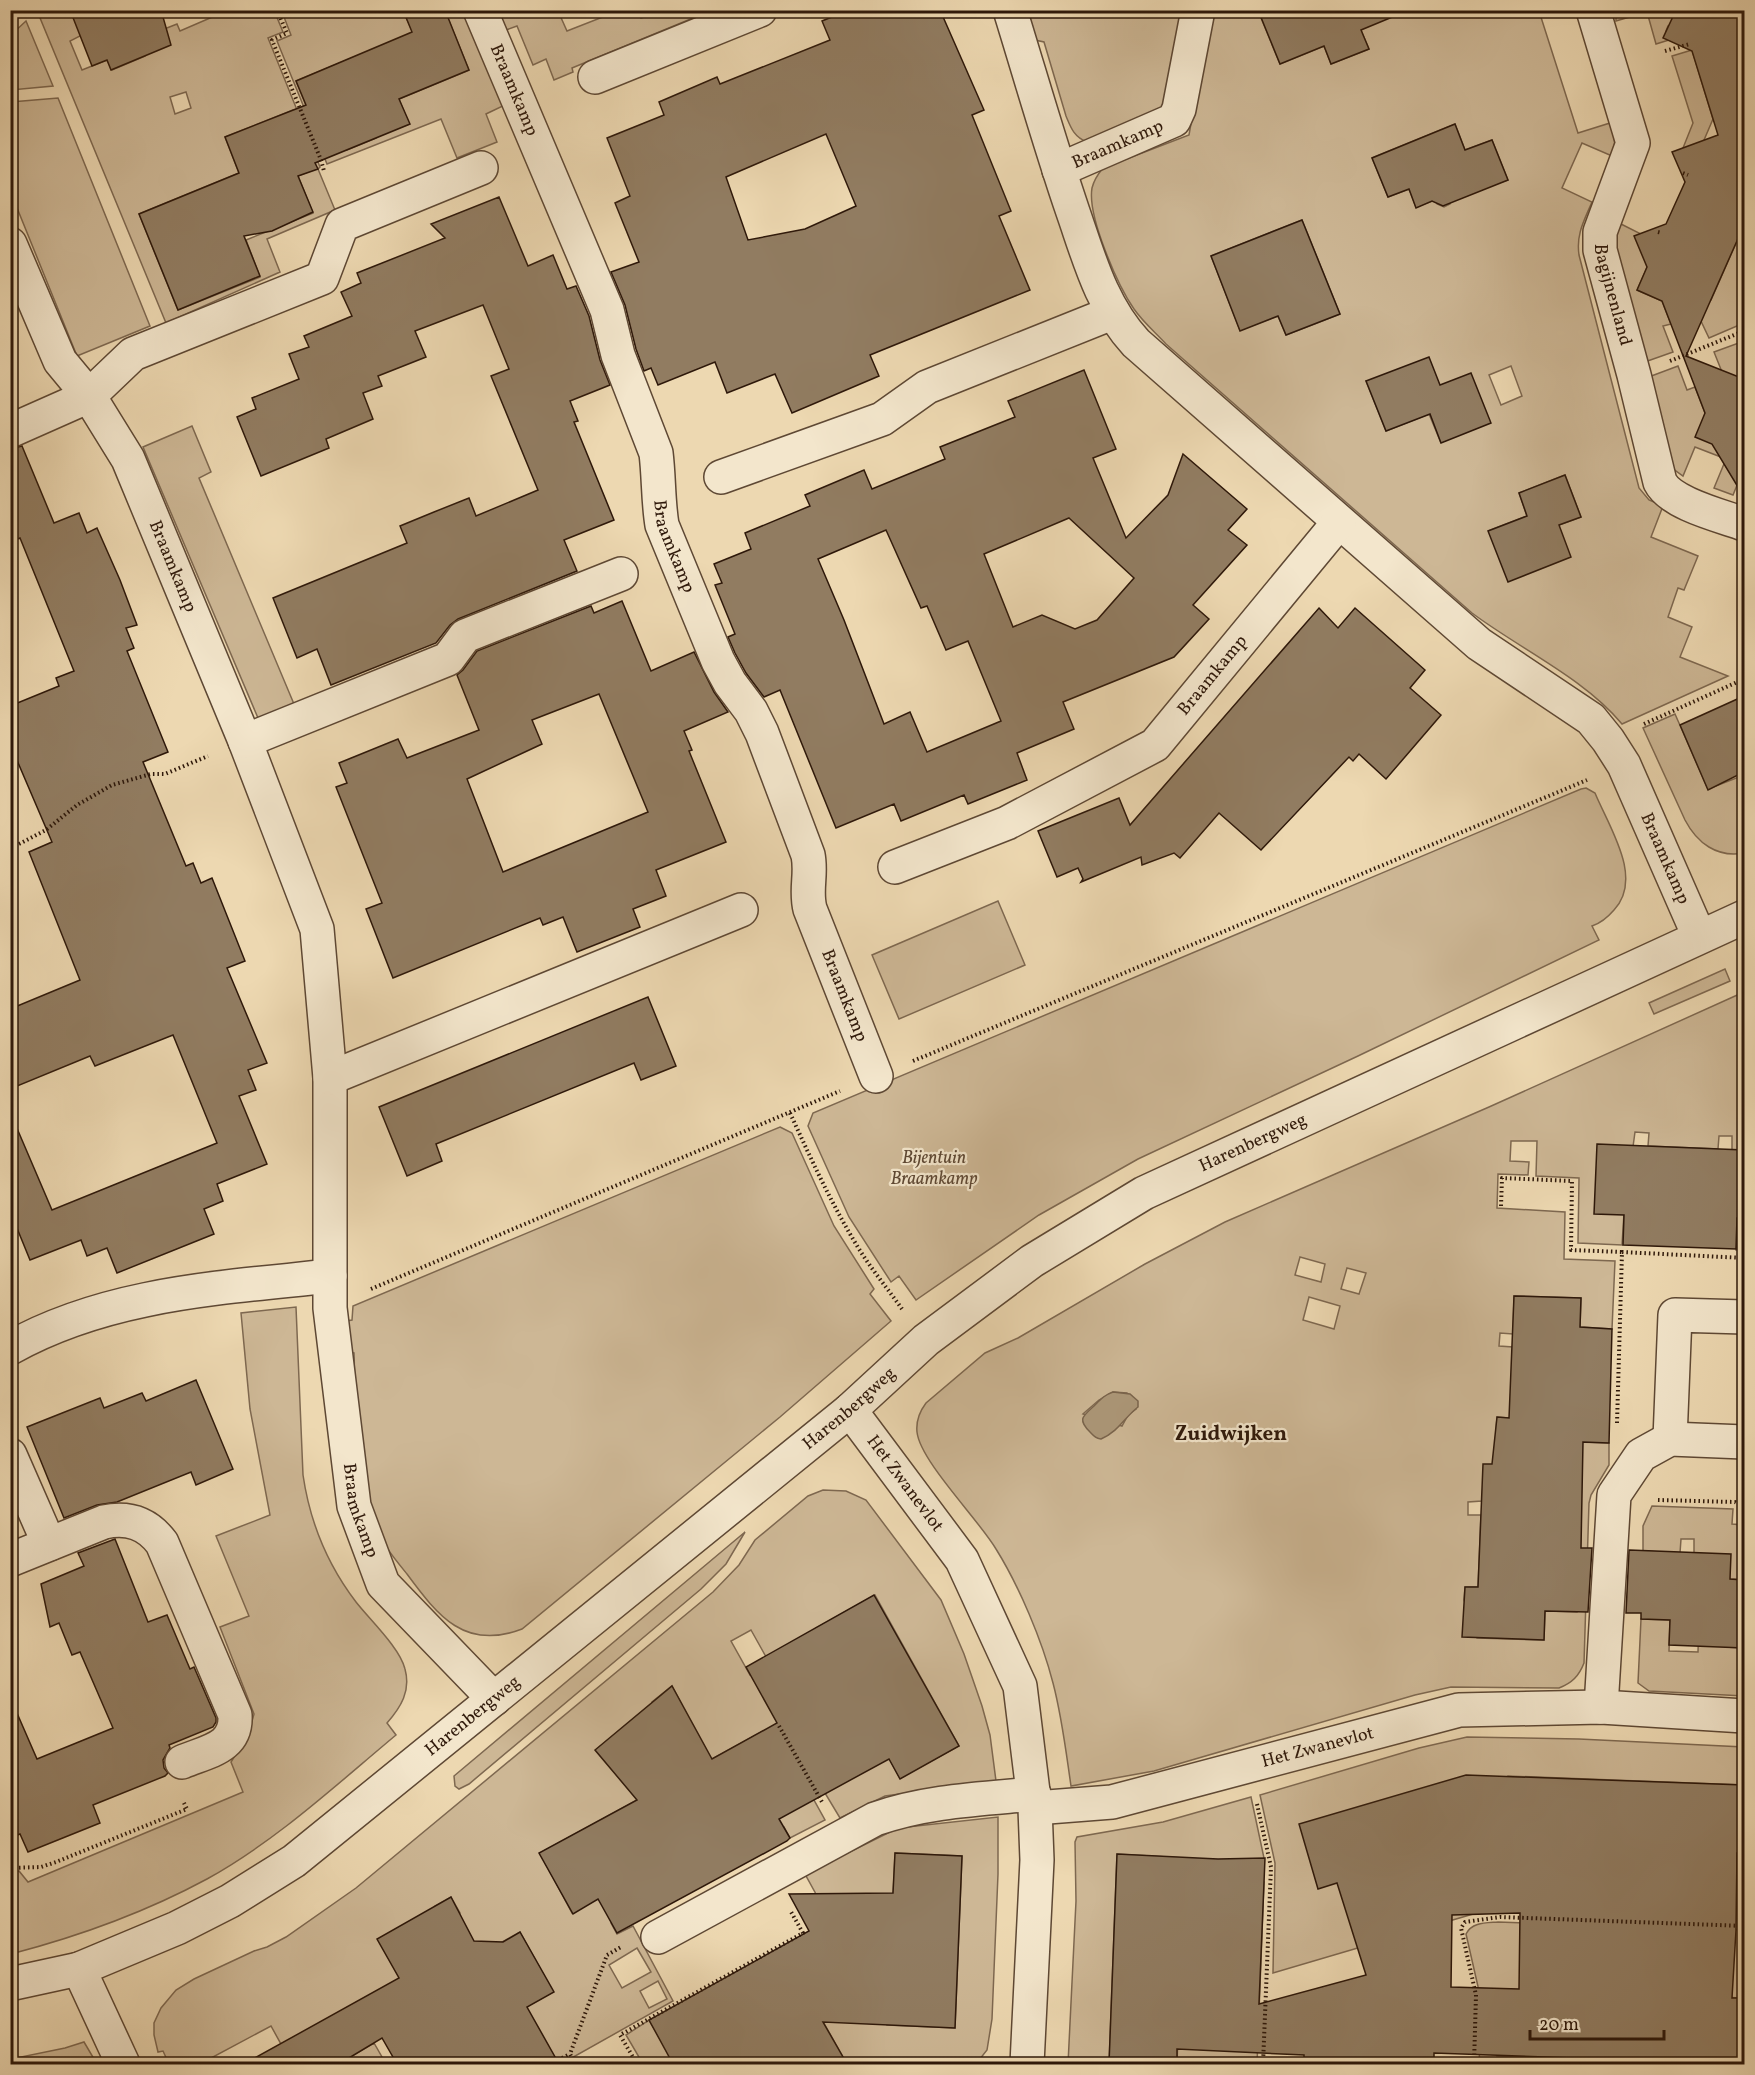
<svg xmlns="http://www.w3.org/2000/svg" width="1755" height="2075" font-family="Vollkorn,serif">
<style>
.green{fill:#cdb795;stroke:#7e6850;stroke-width:1.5;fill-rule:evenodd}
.water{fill:#ac9778;stroke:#7a644c;stroke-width:1.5}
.building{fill:#917c61;stroke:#2e180a;stroke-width:1.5;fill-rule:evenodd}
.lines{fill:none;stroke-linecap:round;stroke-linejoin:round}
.minor-casing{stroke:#5e4834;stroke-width:36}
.path{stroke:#2e180a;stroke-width:4;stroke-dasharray:1.5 3;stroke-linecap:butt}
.minor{stroke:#f3e6cc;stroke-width:33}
.labels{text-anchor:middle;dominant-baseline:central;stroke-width:4.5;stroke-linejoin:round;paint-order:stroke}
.street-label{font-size:18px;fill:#2e180a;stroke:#f3e6cc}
.park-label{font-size:18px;font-style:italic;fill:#5e4834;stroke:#f3e6cc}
.quarter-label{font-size:21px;font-weight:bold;fill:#2e180a;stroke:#f3e6cc}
</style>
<rect width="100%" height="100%" fill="#edd8b1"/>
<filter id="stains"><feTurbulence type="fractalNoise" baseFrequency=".00333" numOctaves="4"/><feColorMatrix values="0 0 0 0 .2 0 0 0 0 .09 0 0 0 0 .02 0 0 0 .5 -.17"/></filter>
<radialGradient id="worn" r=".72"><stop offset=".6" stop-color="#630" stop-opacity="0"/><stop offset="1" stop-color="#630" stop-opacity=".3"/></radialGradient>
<g class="green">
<path d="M1034,10L1187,11L1164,111L1087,142C1074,137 1071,128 1066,116L1044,42L1035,40L1028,14Z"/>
<path d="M42,11H91L80,36L70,41L82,70L107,60L112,70L145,56L139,39L177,24L180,31L217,15L216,11H284L276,15L283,32L268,38L320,167L318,169L335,210L267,239L280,272L166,323L38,13ZM186,92L191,108L175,114L170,97ZM293,110L317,168L298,176L313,213L246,240L260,277L178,310L139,214L239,173L225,137Z"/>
<polygon points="300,11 403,11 413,33 296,81 317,132 347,150 376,138 366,112 394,130 409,124 399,99 469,70 445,11 467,11 505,105 486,114 497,142 457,158 441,119 327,164 277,41 291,35 284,17"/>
<polygon points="489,11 526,11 529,17 546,11 558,11 567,31 618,11 638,11 641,18 654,14 653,11 710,11 572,68 573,72 554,80 546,59 533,65 517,26 498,33"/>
<path d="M1211,11H1277L1261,18L1280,64L1324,46L1331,64L1369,49L1353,11H1539L1578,133L1610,123C1614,134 1617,144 1612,156L1582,143L1562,188L1592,202C1584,221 1576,234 1579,255L1639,488L1649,500L1663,506L1651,537L1698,556L1684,590L1678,588L1668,617L1692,627L1680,657L1728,676L1622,724C1584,678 1520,649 1472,613L1166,344C1155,332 1143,322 1134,309C1118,286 1087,216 1092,188C1094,180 1098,174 1103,168L1189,135ZM1455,124L1465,150L1492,140L1508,180L1453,197L1450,204L1444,207L1437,204L1435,200L1416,207L1409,189L1388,197L1372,158ZM1302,220L1340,314L1286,335L1278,316L1240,330L1211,256ZM1511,366L1522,396L1501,405L1489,375ZM1366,381L1440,385L1441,443L1429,414L1386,431ZM1565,475L1581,517L1559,525L1488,531L1527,516L1519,493Z"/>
<polygon points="1616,11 1679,11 1683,22 1668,26 1666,31 1669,40 1656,44 1647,12 1616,21"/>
<polygon points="26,21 53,86 11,90 11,35"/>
<polygon points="1692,50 1713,119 1698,154 1683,148 1693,123 1672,56"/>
<polygon points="58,98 150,326 77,356 11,193 11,102"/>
<polygon points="1619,223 1641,234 1653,254 1637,290 1662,301 1671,324 1663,326 1673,352 1642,363 1613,246"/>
<polygon points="1744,225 1744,323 1709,338 1700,319 1709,300 1711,300"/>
<polygon points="1744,341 1744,379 1722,372 1714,352"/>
<polygon points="1678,366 1687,390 1695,387 1705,413 1732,452 1742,473 1733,495 1714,488 1726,459 1695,447 1683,476 1672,468 1646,378"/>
<polygon points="192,426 211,472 199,478 294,704 258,718 143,447"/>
<path d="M1675,714L1708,789L1744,775V853C1717,858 1697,843 1685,820L1643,728Z"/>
<path d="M1586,788L1595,793C1609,827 1644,878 1614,910C1608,917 1601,923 1592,926L1599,940L1358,1056L1138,1159L1039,1215L916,1300L899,1276L891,1282L849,1217L808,1126L813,1113L1581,789Z"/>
<polygon points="998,901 1025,965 899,1019 872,955"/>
<polygon points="1725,969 1730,981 1654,1014 1649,1003"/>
<path d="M1744,992V1150H1732V1136H1719L1718,1149L1648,1146L1649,1133L1635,1132L1624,1213L1622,1245L1578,1243L1579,1178L1536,1176L1537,1141H1511L1510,1161L1529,1162L1528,1175L1498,1174L1497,1208L1565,1212L1564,1259L1615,1261L1612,1329L1580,1327L1581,1298L1514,1296L1513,1334L1500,1333L1499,1346L1513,1347L1510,1418L1497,1417L1496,1430L1509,1431L1482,1501L1468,1502V1515H1481L1478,1587H1465L1464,1600L1477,1638L1544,1640L1545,1611L1577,1612V1442L1609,1443V1465L1591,1495L1589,1503L1584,1663C1579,1676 1572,1683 1559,1688L1451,1687L1415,1695L1154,1771L1071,1786C1066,1752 1062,1717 1053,1683C1042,1640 1019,1586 996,1549C979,1520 920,1461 917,1432C916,1422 920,1411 926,1403L985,1353L1018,1338L1145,1264L1225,1222L1489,1107ZM1300,1257L1325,1264L1321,1282L1295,1275ZM1347,1268L1366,1273L1359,1294L1341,1289ZM1309,1297L1340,1306L1334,1329L1303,1320ZM1113,1392L1127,1393L1136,1409L1128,1415L1122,1426L1083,1414L1099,1400Z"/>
<path d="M780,1127L792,1133L834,1226L874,1289L870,1294L891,1321L780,1417L522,1629C465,1651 438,1616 407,1574C394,1558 379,1540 373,1520C369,1507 369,1493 366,1480C363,1462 360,1444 357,1426C354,1402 355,1377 354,1353L345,1352L346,1321L352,1320L353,1306Z"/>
<polygon points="1737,1218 1744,1218 1744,1250 1736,1250"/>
<path d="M296,1307L303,1475C310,1523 327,1564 356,1602C370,1620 400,1648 405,1669C411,1691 401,1707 387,1723L396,1735C336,1785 276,1841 207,1879C144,1913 80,1936 11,1954V1874L19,1871L28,1882L243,1792L231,1762L248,1735L254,1714L220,1627L249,1616L216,1536L270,1515L250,1409L241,1313Z"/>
<path d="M823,1490L846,1491L866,1500L941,1600L964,1654L982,1706L990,1735L996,1781L885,1796L840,1818L825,1793L773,1726L825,1820L790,1838L784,1827L778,1831L765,1730L540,1853L572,1913L605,1895L618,1919L611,1923L617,1934L633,1926L673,2001L561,2064H558L549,2049L525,2064H454L446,2051L553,1992L520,1932L370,2015L352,2056L374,2043L386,2064H292L271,2026L211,2058L215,2064H169L163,2051L158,2052L154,2035V2023L161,2008L176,1990L194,1979L254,1951L267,1947L286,1937L356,1888L713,1592L739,1565L755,1540L808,1496ZM875,1595L959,1746L900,1778L816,1628ZM751,1630L770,1664L750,1675L731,1641ZM672,1686L682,1705L660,1717L652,1702ZM451,1897L460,1913L443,1922L435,1906ZM637,1948L651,1972L622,1988L609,1965ZM658,1981L667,1999L649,2008L640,1991Z"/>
<polygon points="1652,1506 1733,1509 1732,1524 1744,1525 1744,1580 1730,1579 1694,1553 1694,1539 1681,1539 1680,1553 1643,1551 1643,1526"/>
<polygon points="745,1532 726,1564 701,1589 469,1784 459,1789 455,1786 454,1776"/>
<polygon points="1641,1619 1670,1620 1669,1651 1698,1652 1699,1621 1725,1647 1744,1648 1744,1696 1649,1691 1638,1683"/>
<polygon points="1467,1737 1579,1739 1744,1747 1744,1785 1508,1776 1505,1844 1744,1854 1744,1921 1518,1913 1517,1889 1473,1914 1273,1973 1275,1863 1260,1795 1419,1748"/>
<polygon points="1251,1797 1264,1858 1239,1881 1264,1882 1257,2064 1177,2064 1184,1858 1117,1854 1109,2064 1068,2064 1076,1901 1075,1842 1077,1837 1163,1822"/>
<path d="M998,1817V1874L992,2019L987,2050L976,2064H847L817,2011L719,2064H643L626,2035L649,2020L662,2042L811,1933L833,1894H816L805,1874L898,1828ZM895,1853L962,1856L955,2028L887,2025Z"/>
<path d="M1498,1922L1744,1930V1998L1499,1989L1497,2056L1715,2064H1479L1482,2004L1466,1934C1472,1922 1486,1923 1498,1922Z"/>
<polygon points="84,2042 97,2064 11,2064 11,2059 65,2048"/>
</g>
<path class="water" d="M1113,1392L1130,1394L1138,1401V1407C1124,1418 1119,1431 1101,1439C1095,1438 1094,1436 1090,1432C1077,1419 1083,1416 1094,1406C1100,1400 1104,1395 1113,1392Z"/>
<g class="building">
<polygon points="70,10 161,10 171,45 111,70 107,60 92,66"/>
<polygon points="403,10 445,10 469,70 399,99 410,124 315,163 318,169 298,176 313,212 272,231 244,236 260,276 178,310 139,214 239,173 225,137 306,105 296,81 412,32"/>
<path d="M849,10H940L984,110L972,115L1011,211L999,216L1030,290L870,355L879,376L792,413L775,374L727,393L715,362L658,385L651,368L644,371L636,349L625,305L611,272L639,262L615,203L630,196L607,138L664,115L659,102L717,77L720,84L830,40L822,21ZM826,134L856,206L805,229L748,240L726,177Z"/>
<polygon points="1258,10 1406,10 1407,11 1361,30 1369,49 1331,64 1324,46 1280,64"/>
<polygon points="1676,10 1744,10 1744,225 1686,356 1744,379 1744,497 1712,444 1695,437 1705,413 1662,301 1637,290 1647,267 1634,236 1666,224 1685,182 1672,152 1718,135 1692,51 1663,38"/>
<polygon points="1455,124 1465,150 1492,140 1508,180 1443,206 1432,201 1416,208 1409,189 1388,197 1372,158"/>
<polygon points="499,197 528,266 553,255 567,289 576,286 589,316 600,360 610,385 570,401 578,421 574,422 614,520 564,540 577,571 458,619 450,625 436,643 331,685 317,649 297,658 273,598 407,543 400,526 434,512 469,498 476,516 538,490 491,376 509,369 483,305 415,331 426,357 378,376 382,386 363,393 373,419 326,439 329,448 261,476 237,417 256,409 252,398 299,379 289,354 309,347 304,336 352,316 341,292 361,283 357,273 445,238 431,224"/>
<polygon points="1302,220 1340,314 1286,335 1278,316 1240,331 1211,256"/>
<polygon points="1429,357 1440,385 1471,373 1491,423 1441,443 1430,414 1386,431 1366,381"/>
<path d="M1084,370L1116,449L1093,458L1126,538L1168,495L1183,454L1247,509L1228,530L1247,545L1193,605L1209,619L1174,657L1063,702L1074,729L1017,753L1027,780L968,804L964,795L901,821L894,804L836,828L780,690L764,697L746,673L735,653L728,637L735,634L715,585L722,583L714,564L751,549L745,533L810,506L805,495L864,470L872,489L945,459L940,447L1015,417L1008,401ZM1069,518L1134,578L1097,620L1075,629L1042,615L1013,627L984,554ZM886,530L921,608L927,606L946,650L968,641L1001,721L927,752L910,712L884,724L844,620L818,559Z"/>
<polygon points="22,446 54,523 79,513 87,533 97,528 120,580 137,625 126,628 134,648 127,651 168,752 143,762 186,866 193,863 201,883 212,878 245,961 227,968 267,1063 248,1070 256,1090 239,1096 267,1164 217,1184 223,1201 204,1209 214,1234 117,1273 107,1248 87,1256 81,1240 30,1260 10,1211 10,1112 52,1210 217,1143 173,1035 95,1066 90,1056 10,1089 10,1009 80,980 29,852 52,842 10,744 10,706 59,686 56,678 74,671 20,538 10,542 10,449"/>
<polygon points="1565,475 1581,517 1559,525 1571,557 1508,582 1488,531 1527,516 1519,493"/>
<path d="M622,601L651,671L694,652L714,692L728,712L684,731L692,750L689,751L726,842L656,870L666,896L633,909L640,927L577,952L563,917L543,925L540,918L393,978L366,909L382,903L336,787L347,783L339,763L398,739L407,758L479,730L457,675L463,670L477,651L591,606L594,613ZM599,694L648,812L503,872L467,779L542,744L532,720Z"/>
<polygon points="1319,608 1338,628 1355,608 1425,670 1410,688 1441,715 1386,779 1359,754 1353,761 1349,757 1261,850 1219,813 1180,858 1174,853 1142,865 1141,857 1081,882 1083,879 1078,868 1057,877 1038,831 1119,798 1130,825"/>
<polygon points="1744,696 1744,772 1708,790 1680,725"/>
<polygon points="648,997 676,1066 641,1080 634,1063 436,1144 442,1161 407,1176 379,1107"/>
<polygon points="1597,1144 1744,1150 1744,1218 1737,1218 1736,1249 1623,1245 1624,1215 1594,1214"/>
<polygon points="1514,1296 1581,1298 1580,1327 1612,1329 1609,1443 1583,1442 1581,1548 1592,1548 1588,1612 1545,1611 1544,1640 1462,1637 1465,1587 1478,1587 1483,1464 1492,1464 1497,1417 1509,1418"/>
<polygon points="196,1380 233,1469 196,1485 191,1472 117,1502 97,1505 64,1518 27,1427 100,1398 104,1408 142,1393 146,1401"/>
<polygon points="115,1539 148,1622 167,1615 190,1669 194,1667 216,1718 216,1722 213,1727 169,1745 170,1748 163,1760 164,1768 168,1773 165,1776 93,1805 100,1823 28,1852 20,1834 10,1838 10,1697 37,1759 113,1728 80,1652 72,1655 59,1623 50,1627 41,1584 84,1566 78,1553"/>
<polygon points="1629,1550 1731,1554 1730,1579 1744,1580 1744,1648 1669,1645 1670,1620 1641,1619 1641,1613 1626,1613"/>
<polygon points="874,1595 959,1746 900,1779 889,1759 779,1819 790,1838 787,1841 617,1933 598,1899 573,1914 539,1853 637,1800 595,1750 672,1686 712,1759 777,1723 746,1667"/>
<path d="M1466,1775L1744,1785V1854L1737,1853L1736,1930L1732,1998H1744V2064L1434,2053V2064H1304V2055L1177,2049V2064H1109L1117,1854L1218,1859L1265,1858L1259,2004L1366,1975L1337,1883L1318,1889L1299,1824ZM1520,1913L1519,1989L1451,1987L1452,1915Z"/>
<polygon points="895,1853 962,1856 955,2028 823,2022 847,2064 673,2064 649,2020 809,1931 789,1894 893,1893"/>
<polygon points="451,1897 474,1941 503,1942 520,1932 554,1992 527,2007 559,2064 397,2064 382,2038 339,2064 244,2064 399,1978 377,1939"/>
</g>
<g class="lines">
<g class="minor-casing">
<g id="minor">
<path id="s1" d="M480,10L607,310L618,355L656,453C659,477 658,501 662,525L718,661L730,683L751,711L762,733L808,855C812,874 805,890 810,909L876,1076"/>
<path id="s2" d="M1010,10C1031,78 1050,145 1073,212C1089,258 1101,305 1136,343L1479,644L1591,719L1608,740L1624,765L1699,936"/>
<path id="s3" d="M1593,10L1633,143L1600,232V250L1634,375L1660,482C1671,504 1722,516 1744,524"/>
<polyline points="595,77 760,10"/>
<path id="s4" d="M1059,170L1174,120L1179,109L1198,10"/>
<path id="s5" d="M10,244L60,361L89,396L128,459L245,741L317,929L330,1078V1308L354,1506L383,1584L494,1699"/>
<polyline points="10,431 89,396 133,354 322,278 342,225 481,168"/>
<polyline points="721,477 882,419 927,387 1112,313"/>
<polyline points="245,741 448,659 465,636 621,574"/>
<path id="s6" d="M895,867L1007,823L1155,745L1339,522"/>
<polyline points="330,1078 741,910"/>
<path d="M10,1348C108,1293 221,1288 330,1276"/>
<path id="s7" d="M850,1410L962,1560L1020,1686L1035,1808L1037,1860L1027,2064"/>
<polyline points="1670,1439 1675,1315 1744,1317"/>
<polyline points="10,1455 49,1544"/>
<path d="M10,1560L104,1522C128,1517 147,1523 162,1543L235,1715C237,1748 208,1751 182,1762"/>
<polyline points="1601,1707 1614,1495 1641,1455 1670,1439 1744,1442"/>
<path id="s8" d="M1035,1808L1112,1802L1459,1710L1601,1707L1744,1716"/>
<path d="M658,1937L875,1819C926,1801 980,1799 1034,1794"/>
<polyline points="79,1969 123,2064"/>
<path id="s9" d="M10,1984L79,1969L177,1928L230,1901L294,1861L850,1410L926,1340L1032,1261L1144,1193L1744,917"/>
</g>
</g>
<g class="path">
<polyline points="295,10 280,17 287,33 272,40 321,160 324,171"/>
<polyline points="1665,51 1690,44"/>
<polyline points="1683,173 1688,175"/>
<polyline points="1658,232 1662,233"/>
<polyline points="1670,361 1744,331"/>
<polyline points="1644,724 1744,679"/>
<polyline points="19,844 46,830 77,805 112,785 151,774 165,774 208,756"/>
<polyline points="913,1061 1587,780"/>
<path d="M790,1113C811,1159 832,1205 859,1249C872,1270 888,1289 902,1309"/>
<polyline points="1501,1206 1502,1178 1572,1181 1571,1250 1622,1252"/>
<polyline points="371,1289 840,1091"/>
<polyline points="1617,1423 1622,1252 1744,1258"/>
<polyline points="1658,1500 1735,1502 1744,1507"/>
<polyline points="779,1726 822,1802"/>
<polyline points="1257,1804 1271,1867 1263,2064"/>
<polyline points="10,1868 41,1867 56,1862 187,1809 183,1801"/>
<polyline points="550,2064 570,2054"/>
<polyline points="575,2064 570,2054 607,1955 621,1947"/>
<polyline points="637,2064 620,2035 803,1933 790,1910"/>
<polyline points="1474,2064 1476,1995 1461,1928 1465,1922 1500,1917 1744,1926"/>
</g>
<use href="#minor" class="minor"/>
</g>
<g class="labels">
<g class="street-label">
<text stroke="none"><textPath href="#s1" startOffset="87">Braamkamp</textPath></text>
<text stroke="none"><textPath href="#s4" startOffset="64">Braamkamp</textPath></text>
<text stroke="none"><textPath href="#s3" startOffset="298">Bagijnenland</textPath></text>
<text stroke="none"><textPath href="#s1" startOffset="573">Braamkamp</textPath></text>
<text stroke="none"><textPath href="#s5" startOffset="363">Braamkamp</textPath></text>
<text stroke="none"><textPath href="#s6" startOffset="378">Braamkamp</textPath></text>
<text stroke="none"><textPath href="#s2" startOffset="1108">Braamkamp</textPath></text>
<text stroke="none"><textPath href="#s1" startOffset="1059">Braamkamp</textPath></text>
<text stroke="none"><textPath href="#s9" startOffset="1514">Harenbergweg</textPath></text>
<text stroke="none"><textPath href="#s9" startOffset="1028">Harenbergweg</textPath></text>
<text stroke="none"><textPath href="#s7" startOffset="92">Het Zwanevlot</textPath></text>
<text stroke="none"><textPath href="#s5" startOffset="1338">Braamkamp</textPath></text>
<text stroke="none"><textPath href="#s9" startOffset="542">Harenbergweg</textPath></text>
<text stroke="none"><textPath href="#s8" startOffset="290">Het Zwanevlot</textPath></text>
</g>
<g class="park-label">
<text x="934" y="1158">Bijentuin<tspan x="934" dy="21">Braamkamp</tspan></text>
</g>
<g class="quarter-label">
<text x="1231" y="1434">Zuidwijken</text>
</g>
</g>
<rect width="1755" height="2075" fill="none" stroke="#edd8b1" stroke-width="36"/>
<rect x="12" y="12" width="1731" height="2051" fill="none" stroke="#2e180a" stroke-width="3"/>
<rect x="18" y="18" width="1719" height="2039" fill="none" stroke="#2e180a" stroke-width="1.5"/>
<path d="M1530 2030v9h134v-9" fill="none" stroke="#2e180a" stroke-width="3"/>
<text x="1539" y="2030" font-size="18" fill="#2e180a" stroke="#f3e6cc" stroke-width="4.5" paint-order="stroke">20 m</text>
<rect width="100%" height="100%" filter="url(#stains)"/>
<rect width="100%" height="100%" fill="url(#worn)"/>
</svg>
